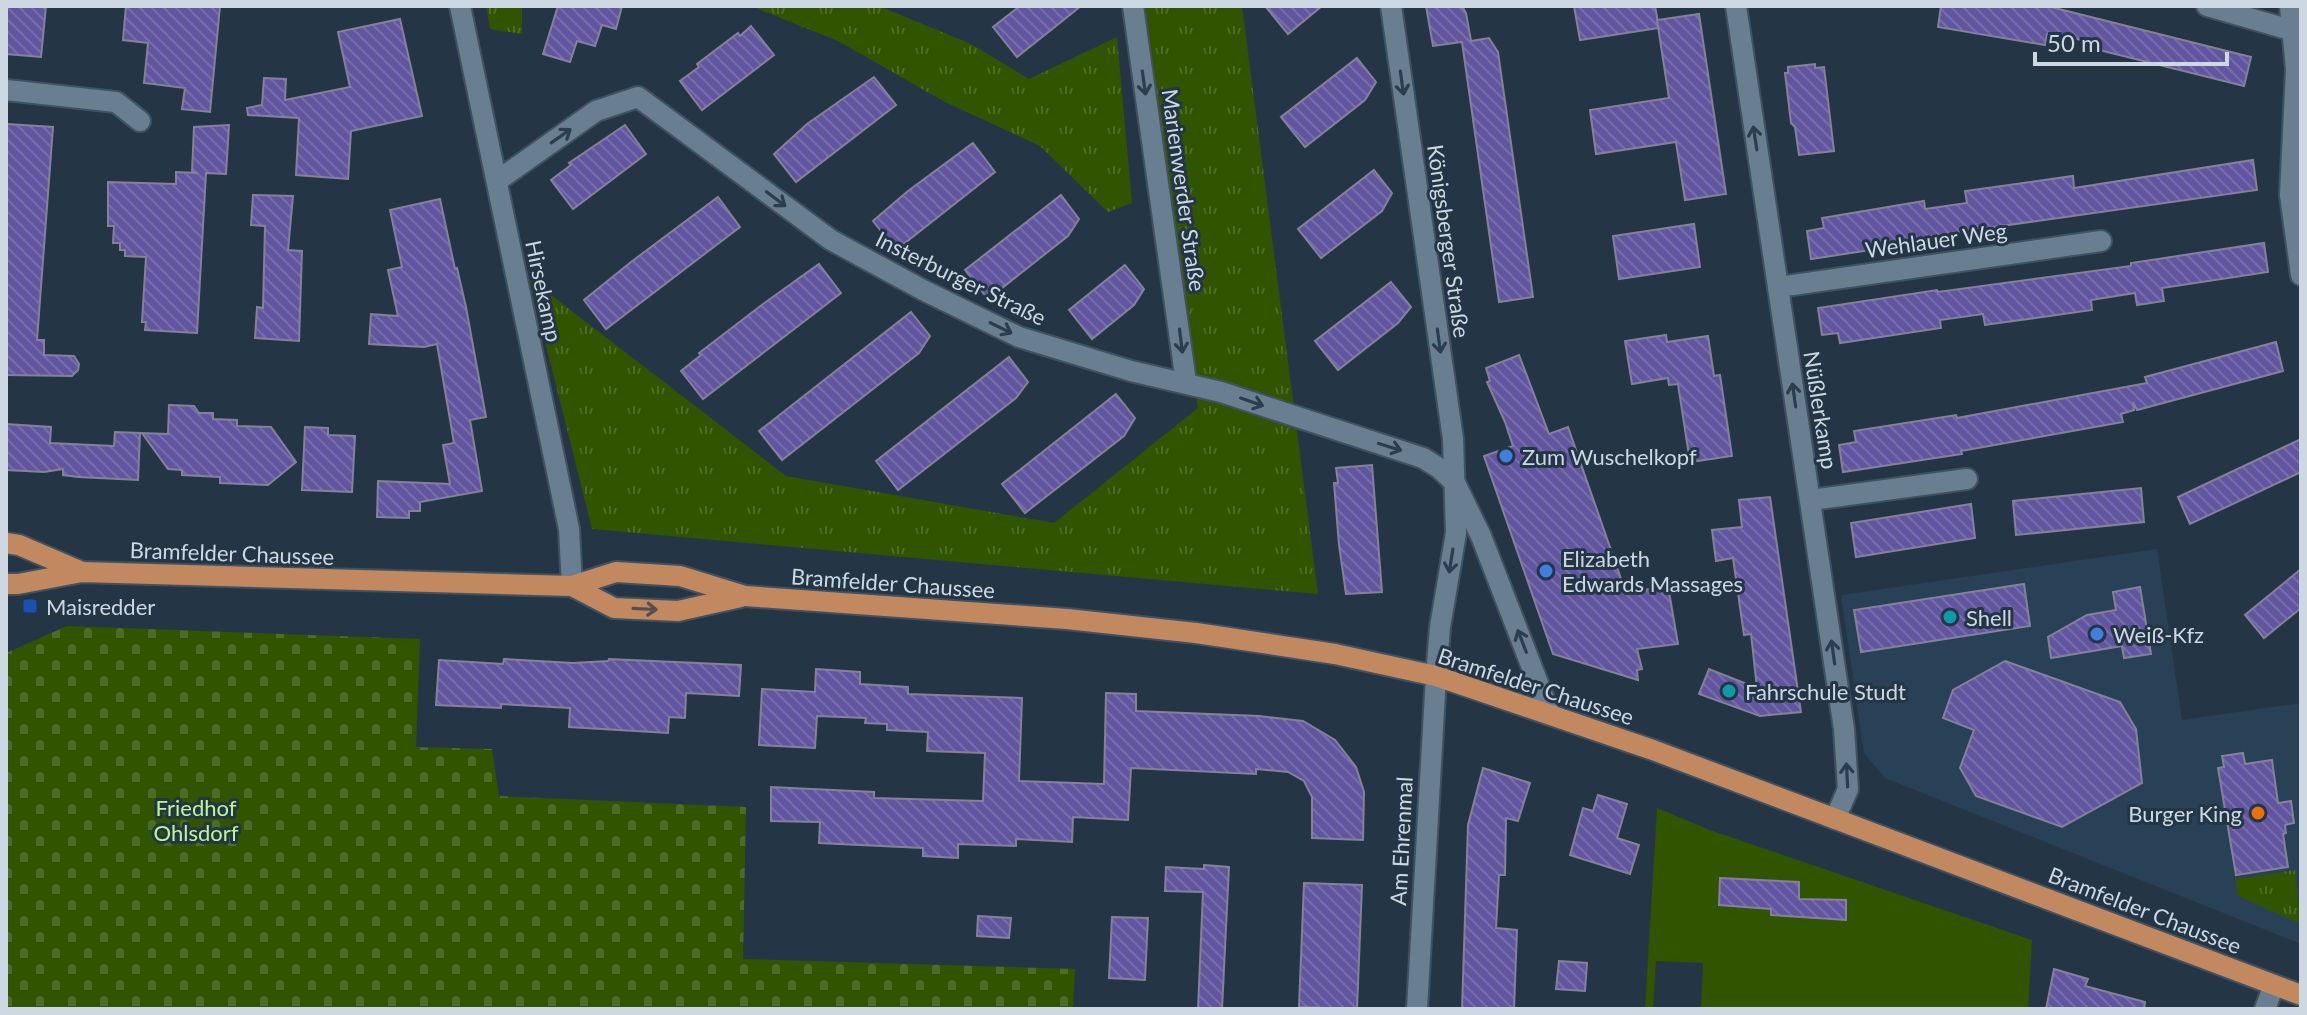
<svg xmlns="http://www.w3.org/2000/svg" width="2307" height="1015" font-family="Lato,sans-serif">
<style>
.built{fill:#284156}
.grass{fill:#305400}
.cemetery{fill:url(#cemetery-stones)}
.park{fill:url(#park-tufts)}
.building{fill:url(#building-back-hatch);stroke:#84819a;stroke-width:2}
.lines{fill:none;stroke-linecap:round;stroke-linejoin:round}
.minor-casing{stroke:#42515f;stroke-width:24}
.primary-casing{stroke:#42515f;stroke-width:24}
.minor{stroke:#697e91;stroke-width:20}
.primary{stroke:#c2885f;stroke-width:20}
.oneway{stroke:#2b3d4e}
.oneway2{stroke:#534f4e}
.shop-dot{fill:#3f7fe0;stroke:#243646;stroke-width:3}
.transit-dot{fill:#1a4fb4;stroke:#243646;stroke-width:3}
.culture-dot{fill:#0f9aa8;stroke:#243646;stroke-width:3}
.food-dot{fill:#e8710a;stroke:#243646;stroke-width:3}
.labels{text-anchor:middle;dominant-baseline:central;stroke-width:6;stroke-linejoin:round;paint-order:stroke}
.street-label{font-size:22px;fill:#cdd8e2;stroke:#243646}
.poi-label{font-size:22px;fill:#cdd8e2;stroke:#243646;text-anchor:start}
.park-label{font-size:22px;fill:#bef78f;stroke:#243646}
</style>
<defs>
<pattern id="cemetery-stones" width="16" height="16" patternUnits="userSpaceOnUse" patternTransform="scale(2)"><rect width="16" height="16" fill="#305400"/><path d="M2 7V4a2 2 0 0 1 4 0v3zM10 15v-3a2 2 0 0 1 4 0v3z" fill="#4d6c25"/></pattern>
<pattern id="park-tufts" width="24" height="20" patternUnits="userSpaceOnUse" patternTransform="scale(2)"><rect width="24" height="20" fill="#305400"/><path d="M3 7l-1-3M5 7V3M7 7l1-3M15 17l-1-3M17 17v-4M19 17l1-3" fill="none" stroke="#4d6c25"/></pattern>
<pattern id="building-back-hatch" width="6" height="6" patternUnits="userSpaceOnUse" patternTransform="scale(2)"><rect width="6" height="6" fill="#62559f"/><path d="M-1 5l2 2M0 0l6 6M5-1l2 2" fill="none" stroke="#776dac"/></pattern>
</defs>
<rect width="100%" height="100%" fill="#243646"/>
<polygon class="built" points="2157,549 2182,720 2301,703 2301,944 1885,778 1864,753 1841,595"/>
<polygon class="grass" points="1657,808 1710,830 2032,940 2028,1009 1701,1009 1703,963 1656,961 1653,1009 1645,1009"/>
<polygon class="cemetery" points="67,626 420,639 416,747 492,749 499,796 746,807 743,959 1075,969 1073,1009 6,1009 6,653"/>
<g class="park">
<polygon points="486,6 522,6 522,34 490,29"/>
<polygon points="751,6 879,6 971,44 1029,79 1117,37 1132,203 1108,212 1040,146 945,102 838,41"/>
<polygon points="1144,6 1242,6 1318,594 592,529 529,278 786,476 1054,523 1198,408"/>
<polygon points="2295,870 2301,924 2238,896 2235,879"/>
</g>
<g class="building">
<polygon points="6,6 46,6 41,57 6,54"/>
<polygon points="126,6 220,6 210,112 182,109 185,88 144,83 148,43 123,40"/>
<polygon points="558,6 622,6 616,29 602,25 595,46 577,41 570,62 543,54"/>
<polygon points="1020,6 1081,6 1017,57 993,27"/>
<polygon points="1265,6 1322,6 1288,34"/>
<polygon points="1426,6 1462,6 1466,13 1471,41 1489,38 1498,52 1533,297 1499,302 1462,42 1433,46"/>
<polygon points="1574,6 1655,6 1659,28 1580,40"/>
<polygon points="1941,6 2047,6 2251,57 2244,86 2087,47 2088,41 2047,34 2045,45 1938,27"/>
<polygon points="1699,14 1726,194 1685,200 1676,142 1596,154 1590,110 1669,98 1657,20"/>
<polygon points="400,19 422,116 351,131 348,179 296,175 299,118 248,115 247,108 262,105 264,78 286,79 285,100 350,87 338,32"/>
<polygon points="751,26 774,55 702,110 680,81 699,67 697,64 738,33 740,36"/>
<polygon points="1357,58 1376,82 1365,100 1305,147 1281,117"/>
<polygon points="1815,64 1815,68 1824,67 1834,151 1799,155 1795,127 1791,123 1785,73 1788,73 1788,67"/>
<polygon points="874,77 896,105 796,182 774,154 807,124"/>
<polygon points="7,124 53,127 37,340 44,340 44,355 74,356 79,364 78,370 72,376 6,375"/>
<polygon points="229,125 226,174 206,173 197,333 145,330 146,322 142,322 146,257 125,256 125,250 120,250 120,243 113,243 114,226 108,226 108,182 176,184 176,172 198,173 192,172 194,127"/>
<polygon points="625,125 646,154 573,209 551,180 571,165 569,163"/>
<polygon points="973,143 995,172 896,250 873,221 908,191"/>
<polygon points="2253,160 2257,190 1930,236 1931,241 1811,259 1807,231 1824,228 1822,218 1924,201 1925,209 1967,203 1965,191 2073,176 2074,188"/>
<polygon points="1374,170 1392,193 1382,211 1321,258 1298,229"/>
<polygon points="253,195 293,196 288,250 302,251 299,341 255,338 257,307 263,308 265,226 251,225"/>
<polygon points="1061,195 1079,219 1068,236 988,299 965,270"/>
<polygon points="718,197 740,227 606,329 584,300 631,262"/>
<polygon points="440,199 455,269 457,268 466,307 486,417 470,420 482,491 420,502 420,511 409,511 409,518 377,517 378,481 450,484 443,445 454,443 437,344 424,347 369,344 371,314 398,316 388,270 402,267 390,210"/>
<polygon points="1694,224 1700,267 1619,279 1613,236"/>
<polygon points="2264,243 2268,272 2162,288 2164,301 2137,305 2135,293 2091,300 2092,310 1985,325 1983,314 1940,320 1941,328 1840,343 1838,333 1822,335 1818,308 1937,290 1938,292 2131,266 2131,263"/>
<polygon points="819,264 841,293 703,399 681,371 701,355 699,353 763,304"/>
<polygon points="1125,265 1144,289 1134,305 1092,339 1069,310"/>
<polygon points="1391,282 1411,307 1398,323 1338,370 1315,341"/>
<polygon points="911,312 930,336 919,353 782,460 759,431"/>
<polygon points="1666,335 1667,342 1708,336 1714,376 1720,375 1732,456 1690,462 1678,384 1669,385 1668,378 1632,384 1625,341"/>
<polygon points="2276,342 2283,371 2137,410 2133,402 2134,410 2121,414 2123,422 1961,451 1962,454 1843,472 1839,445 1856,442 1854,431 1956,415 1957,418 2147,383 2145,377"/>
<polygon points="1519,355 1549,434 1568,427 1626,593 1668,586 1678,644 1637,649 1642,669 1637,670 1638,680 1553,654 1484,456 1513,446 1505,422 1487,382 1490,381 1486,368"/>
<polygon points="1009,357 1028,382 1016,398 898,490 876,461"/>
<polygon points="1116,394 1135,418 1124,436 1025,513 1002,484"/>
<polygon points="169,405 194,406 199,413 213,413 213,419 237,420 237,426 271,427 296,462 268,485 220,483 220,477 182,475 182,470 168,469 142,433 168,434"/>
<polygon points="6,424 51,427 50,443 114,446 115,432 140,433 138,480 78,477 63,475 63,469 44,472 6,470"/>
<polygon points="305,427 328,428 328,435 355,436 352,492 302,490"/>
<polygon points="2301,439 2301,472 2190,524 2178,497"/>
<polygon points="1372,465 1382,592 1346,594 1339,545 1334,483 1338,483 1336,468"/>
<polygon points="2141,488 2144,522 2016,535 2013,501"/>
<polygon points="1770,497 1801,712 1760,716 1699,694 1709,669 1757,688 1751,634 1744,635 1733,558 1716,561 1712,530 1742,527 1739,500"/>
<polygon points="1971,504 1975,538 1856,557 1851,523"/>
<polygon points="2301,569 2301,608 2264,638 2245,615"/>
<polygon points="2024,584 2030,626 1861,652 1854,610"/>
<polygon points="2140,587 2151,654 2124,658 2122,646 2051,658 2048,637 2087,615 2116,610 2113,592"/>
<polygon points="504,659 573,663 608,661 609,659 741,665 739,696 686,693 685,718 669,717 668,733 569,727 570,708 501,704 501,708 436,705 439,660 503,664"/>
<polygon points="2005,661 2120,702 2136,729 2142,783 2062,827 1976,796 1960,768 1974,730 1943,718 1953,690"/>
<polygon points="816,669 860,672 860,684 908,687 908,694 1022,698 1019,781 1104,784 1106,693 1136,694 1136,711 1259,716 1303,721 1335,740 1356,767 1364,792 1363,840 1312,838 1312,797 1304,781 1288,772 1256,769 1256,774 1131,768 1128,820 1073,817 1072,842 1016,839 1016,846 958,844 958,858 923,856 923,848 819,843 820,822 771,821 771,787 874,792 874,798 983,801 985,753 927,751 928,732 887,730 887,724 865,723 866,718 817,716 815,748 759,745 762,689 815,692"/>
<polygon points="2243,753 2245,764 2272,760 2278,803 2291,801 2294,823 2285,825 2286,833 2283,834 2288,867 2236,875 2218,768 2224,767 2222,756"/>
<polygon points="1483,768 1530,783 1518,821 1506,818 1505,875 1499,875 1496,928 1517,930 1514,1009 1462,1009 1468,825"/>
<polygon points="1598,795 1627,804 1617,838 1639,845 1630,874 1570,855 1583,808 1593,811"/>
<polygon points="1204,865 1229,867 1222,1009 1198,1009 1203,892 1165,891 1166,867 1204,869"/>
<polygon points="1720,878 1799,882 1799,899 1846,900 1846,920 1771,915 1771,909 1719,905"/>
<polygon points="1304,883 1362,885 1357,1009 1299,1007"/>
<polygon points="978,916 1011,918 1009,938 977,936"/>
<polygon points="1112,917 1148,918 1145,980 1109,978"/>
<polygon points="1559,961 1587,963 1585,991 1556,989"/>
<polygon points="2054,969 2088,979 2085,986 2145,1002 2144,1009 2046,1009"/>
</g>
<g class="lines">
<g class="minor-casing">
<g id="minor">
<polyline points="460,6 569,529 572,586"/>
<polyline points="1133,6 1186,382"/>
<polyline points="1391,6 1453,439 1456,533 1440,627 1436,676 1417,1009"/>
<polyline points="1736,6 1844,729 1848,789 1835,819"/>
<polyline points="2207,6 2301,33"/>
<polyline points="2290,6 2296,69 2290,195 2301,275"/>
<polyline points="6,90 116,102 140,121"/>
<polyline points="497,181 596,111 638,97 831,240 923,290 1019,337 1131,371 1221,392 1423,458 1439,468 1455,483 1481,536 1550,714"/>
<polyline points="1778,287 2101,241"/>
<polyline points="1811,500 1967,479"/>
<polyline points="2265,1009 2274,985"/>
</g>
</g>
<g class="primary-casing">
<g id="primary">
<polyline points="6,543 19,545 82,572"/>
<polyline points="6,584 18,584 82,572 572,586 616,572 680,576 745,596 1067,619 1196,633 1335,654 1436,676 1653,750 2301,995"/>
<polyline points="572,586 614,608 678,611 741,597"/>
</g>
</g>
<use href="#minor" class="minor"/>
<use href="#primary" class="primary"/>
</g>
<defs><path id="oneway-shaft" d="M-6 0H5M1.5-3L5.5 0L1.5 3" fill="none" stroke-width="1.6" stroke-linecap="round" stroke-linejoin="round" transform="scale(2)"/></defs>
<g class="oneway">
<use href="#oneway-shaft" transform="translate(1144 83) rotate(82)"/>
<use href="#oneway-shaft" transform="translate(1402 83) rotate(82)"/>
<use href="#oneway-shaft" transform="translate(561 136) rotate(-35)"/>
<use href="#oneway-shaft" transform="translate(1755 138) rotate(-99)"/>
<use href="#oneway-shaft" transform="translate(776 199) rotate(37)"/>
<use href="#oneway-shaft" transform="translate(1001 328) rotate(26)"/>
<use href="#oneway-shaft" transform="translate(1181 341) rotate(83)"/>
<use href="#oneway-shaft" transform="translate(1439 341) rotate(82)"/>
<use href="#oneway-shaft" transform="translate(1794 395) rotate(-98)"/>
<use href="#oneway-shaft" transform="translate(1252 402) rotate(19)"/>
<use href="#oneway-shaft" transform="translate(1390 447) rotate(17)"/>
<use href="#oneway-shaft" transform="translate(1451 561) rotate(99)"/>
<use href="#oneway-shaft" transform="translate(1522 641) rotate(-111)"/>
<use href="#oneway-shaft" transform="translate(1833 652) rotate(-98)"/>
<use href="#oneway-shaft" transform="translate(1847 775) rotate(-93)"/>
</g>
<use class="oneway2" href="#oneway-shaft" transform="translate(645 609) rotate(3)"/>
<g class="shop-dot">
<circle cx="1506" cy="456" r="8"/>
<circle cx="1546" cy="571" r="8"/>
<circle cx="2097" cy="634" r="8"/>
</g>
<rect class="transit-dot" x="22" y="598" width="16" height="16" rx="4"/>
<g class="culture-dot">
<circle cx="1950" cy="617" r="8"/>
<circle cx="1729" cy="691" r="8"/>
</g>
<circle class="food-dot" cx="2258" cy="813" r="8"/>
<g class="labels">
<g class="street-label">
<text transform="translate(1184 190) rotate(82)">Marienwerder Straße</text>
<text transform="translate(1936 240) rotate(-8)">Wehlauer Weg</text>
<text transform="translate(1449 241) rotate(82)">Königsberger Straße</text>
<text transform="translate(961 278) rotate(26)">Insterburger Straße</text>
<text transform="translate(544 291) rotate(78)">Hirsekamp</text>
<text transform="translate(1821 410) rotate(81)">Nüßlerkamp</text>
<text transform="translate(232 553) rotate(2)">Bramfelder Chaussee</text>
<text transform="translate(893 583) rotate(4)">Bramfelder Chaussee</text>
<text transform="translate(1536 686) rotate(18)">Bramfelder Chaussee</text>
<text transform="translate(1401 841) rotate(-87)">Am Ehrenmal</text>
<text transform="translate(2145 910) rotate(21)">Bramfelder Chaussee</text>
</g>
<g class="poi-label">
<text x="1522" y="456">Zum Wuschelkopf</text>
<text x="1562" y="558">Elizabeth<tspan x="1562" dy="25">Edwards Massages</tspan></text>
<text x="46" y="606">Maisredder</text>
<text x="1966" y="617">Shell</text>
<text x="2113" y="634">Weiß-Kfz</text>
<text x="1745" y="691">Fahrschule Studt</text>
<text x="2242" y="813" text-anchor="end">Burger King</text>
</g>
<g class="park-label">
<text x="196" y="807">Friedhof<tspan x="196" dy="25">Ohlsdorf</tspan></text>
</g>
</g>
<rect width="2307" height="1015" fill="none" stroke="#cdd8e2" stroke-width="16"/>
<path d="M2035 52v12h192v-12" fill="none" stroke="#cdd8e2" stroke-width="4"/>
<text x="2047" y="52" font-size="24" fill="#cdd8e2" stroke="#243646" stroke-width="6" paint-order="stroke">50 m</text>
</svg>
